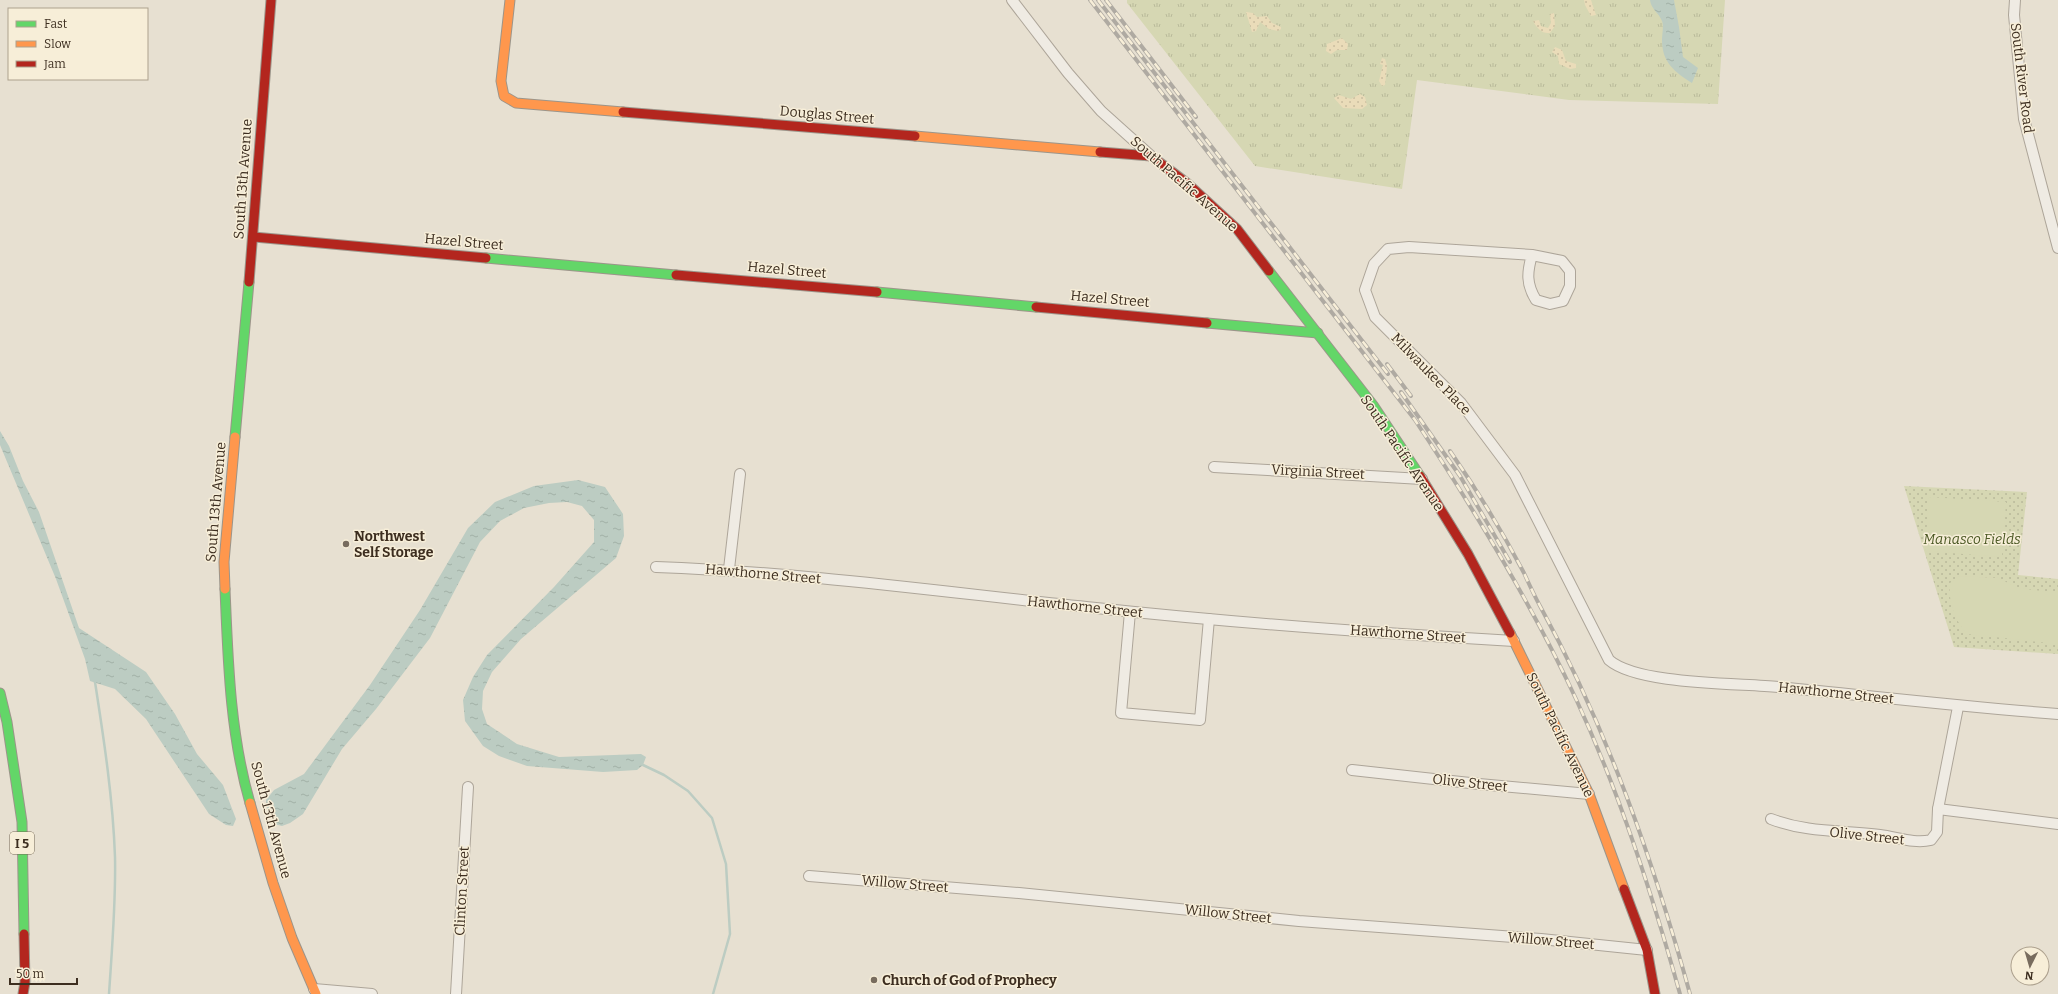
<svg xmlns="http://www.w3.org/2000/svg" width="2058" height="994" font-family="Bitter,serif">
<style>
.grass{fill:url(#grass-tufts)}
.sand{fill:url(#sand-dots)}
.park{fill:url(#park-dots)}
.pitch{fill:#d6d7b3}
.water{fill:url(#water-ripples)}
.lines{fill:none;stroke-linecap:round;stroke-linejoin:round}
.stream{stroke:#bcccc2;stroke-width:2.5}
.street-casing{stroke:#ada599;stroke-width:12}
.fast-casing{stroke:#9c958a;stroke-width:11}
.slow-casing{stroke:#9c958a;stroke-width:11}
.jam-casing{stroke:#9c958a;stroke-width:11}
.street{stroke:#efebe3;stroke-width:10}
.fast{stroke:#63d668;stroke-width:9}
.slow{stroke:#ff974d;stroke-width:9}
.jam{stroke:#b3261e;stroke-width:9}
.rail-casing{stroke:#afaaa2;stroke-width:4}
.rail{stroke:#f7eed8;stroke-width:2.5;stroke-dasharray:8;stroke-linecap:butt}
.poi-dot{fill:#786c5e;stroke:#f7eed8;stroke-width:1.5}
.labels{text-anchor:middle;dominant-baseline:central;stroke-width:3;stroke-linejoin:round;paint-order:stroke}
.shield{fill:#f7eed8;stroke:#756857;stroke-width:1}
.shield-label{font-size:13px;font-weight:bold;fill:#3d2e20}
.street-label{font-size:14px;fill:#3d2e20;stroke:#f7eed8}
.poi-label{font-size:14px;font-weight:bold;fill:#3d2e20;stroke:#f7eed8;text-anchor:start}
.park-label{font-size:14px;font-style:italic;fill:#4d5a26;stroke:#f7eed8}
</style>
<defs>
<pattern id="grass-tufts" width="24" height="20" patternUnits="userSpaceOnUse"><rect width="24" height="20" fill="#d6d7b3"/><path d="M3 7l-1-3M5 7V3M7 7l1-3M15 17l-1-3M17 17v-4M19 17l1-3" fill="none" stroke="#b9b99a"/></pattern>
<pattern id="sand-dots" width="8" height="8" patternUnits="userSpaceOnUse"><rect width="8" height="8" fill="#eadcb9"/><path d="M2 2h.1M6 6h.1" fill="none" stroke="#cabd9f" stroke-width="1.8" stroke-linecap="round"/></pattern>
<pattern id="park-dots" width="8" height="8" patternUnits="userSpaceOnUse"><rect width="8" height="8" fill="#d6d7b3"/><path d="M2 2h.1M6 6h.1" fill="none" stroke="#b9b99a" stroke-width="1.8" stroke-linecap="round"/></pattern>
<pattern id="water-ripples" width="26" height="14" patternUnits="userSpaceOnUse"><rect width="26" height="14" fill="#bcccc2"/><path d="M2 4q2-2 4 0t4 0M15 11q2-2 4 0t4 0" fill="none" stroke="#a2b0a6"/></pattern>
</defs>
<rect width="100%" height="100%" fill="#e7e0d1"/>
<polygon class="grass" points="1127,0 1725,0 1718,104 1569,100 1417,80 1402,189 1255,166 1127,3"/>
<g class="sand">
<polygon points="1584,0 1591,0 1596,15 1591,16 1585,5"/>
<polygon points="1246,12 1253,13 1257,17 1267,16 1272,23 1281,27 1281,29 1278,31 1269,29 1260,22 1256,31 1252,32"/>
<path d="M1554,13L1555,26L1550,33C1542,34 1537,28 1533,21L1539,20L1541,26L1548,28L1551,23L1550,14Z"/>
<polygon points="1342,38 1348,44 1347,50 1337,50 1331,54 1326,51 1327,44"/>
<polygon points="1555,47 1562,50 1566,61 1576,64 1576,68 1570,69 1559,64 1558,56 1552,52"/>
<polygon points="1382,58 1385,59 1387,66 1385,85 1382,86 1379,81 1383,65 1380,64"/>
<polygon points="1360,94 1365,97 1367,105 1362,109 1343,108 1334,98 1339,95 1351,99"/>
</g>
<polygon class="park" points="1904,486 2027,492 2018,575 2058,579 2058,654 1954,647"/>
<g class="pitch">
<polygon points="1929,497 2006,502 2002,557 1925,551"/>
<path d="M1958,576L1999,578L2017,588L2058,593V644L1967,634C1954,620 1948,601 1950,583Z"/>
</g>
<g class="water">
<path d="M1650,0H1674L1679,27L1683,57L1698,68L1692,83C1675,72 1662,63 1662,40C1662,35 1664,26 1662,21C1659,13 1651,9 1650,0Z"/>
<polygon points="0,431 9,446 23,481 39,512 79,628 146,672 175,714 197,754 223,785 236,819 233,826 226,825 209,814 146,719 115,689 90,681 85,659 56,579 0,445"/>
<polygon points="578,480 605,487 623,514 624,536 616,558 521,639 492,672 483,691 482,709 487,724 517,744 559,757 641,754 646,757 643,765 637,770 603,772 527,766 499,756 483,746 465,721 463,700 473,677 487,655 554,587 594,542 594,520 582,506 567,502 549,503 524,508 500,521 480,542 430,638 376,709 342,749 303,814 290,823 282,826 274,824 267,810 266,800 274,790 304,774 370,685 420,610 468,528 495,502 534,486"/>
</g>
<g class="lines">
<g class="stream">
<path d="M95,682C104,740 113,799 115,857C116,903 112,948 109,994"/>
<polyline points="643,765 664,775 688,791 712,818 726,864 730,934 713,994"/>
</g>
<g class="street-casing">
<g id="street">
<polyline points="1012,0 1068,73 1101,111 1151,156"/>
<polyline points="2015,0 2014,15 2024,119 2058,248"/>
<path d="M1532,255C1527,272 1526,284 1536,300L1550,304L1563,301L1570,286V271L1562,261L1532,255L1409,247L1388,249L1374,264L1365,290L1375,317L1461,403L1515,475L1609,660C1638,685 1738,683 1778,687C1871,696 1964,707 2058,714"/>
<polyline points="1214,467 1422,479"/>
<path d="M656,567C802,572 951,593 1096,608C1235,623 1375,633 1514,641"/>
<polyline points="729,569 740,474"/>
<polyline points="1130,612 1121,713 1200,720 1209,619"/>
<polyline points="1352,770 1479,784 1589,794"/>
<polyline points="1938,809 2058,824"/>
<path d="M1771,819C1808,833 1842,830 1880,835C1897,837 1914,844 1931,840L1937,832L1938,809L1958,707"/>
<polyline points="809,876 1019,893 1299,921 1541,939 1647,950"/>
<polyline points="314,989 372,994"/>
<polyline points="456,994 468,787"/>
</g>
</g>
<g class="fast-casing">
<g id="fast">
<polyline points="486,258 676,275"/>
<polyline points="1269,271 1373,405 1420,476"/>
<polyline points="877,292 1036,307"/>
<polyline points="1207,323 1318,333"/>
<polyline points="235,437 249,282"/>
<path d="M225,589C228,661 230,734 250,803"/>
<polyline points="0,693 7,722 22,822 24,934"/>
</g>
</g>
<g class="slow-casing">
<g id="slow">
<polyline points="510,0 501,81 504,96 516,103 623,112"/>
<polyline points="915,136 1100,152"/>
<polyline points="225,589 224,562 235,437"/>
<polyline points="1510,633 1589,794 1624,889"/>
<polyline points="250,803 273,883 292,938 316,994"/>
</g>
</g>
<g class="jam-casing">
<g id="jam">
<polyline points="623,112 915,136"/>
<polyline points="1100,152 1151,156 1188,184 1237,229 1269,271"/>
<polyline points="253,237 486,258"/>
<polyline points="676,275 877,292"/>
<polyline points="249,282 271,0"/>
<polyline points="1036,307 1207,323"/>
<polyline points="1420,476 1468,554 1510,633"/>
<polyline points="1624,889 1647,950 1655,994"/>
<polyline points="23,994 25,982 24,934"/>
</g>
</g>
<use href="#street" class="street"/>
<use href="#fast" class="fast"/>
<use href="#slow" class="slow"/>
<use href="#jam" class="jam"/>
<g class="rail-casing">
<g id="rail">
<path d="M1090,0L1415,420C1473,508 1532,604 1576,699C1620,794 1652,894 1680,994"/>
<polyline points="1098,0 1388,374"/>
<polyline points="1106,0 1196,117"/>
<polyline points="1387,364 1411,396"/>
<polyline points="1401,392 1460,476 1510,562"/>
<path d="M1450,451C1477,490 1502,531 1524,573C1529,584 1534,595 1540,606C1607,728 1653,860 1690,994"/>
</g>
</g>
<use href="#rail" class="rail"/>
</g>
<g class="poi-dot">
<circle cx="346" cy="544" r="4"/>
<circle cx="874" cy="980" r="4"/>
</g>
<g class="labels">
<rect class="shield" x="10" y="832" width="24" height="22" rx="3"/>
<g class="shield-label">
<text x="22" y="843">I 5</text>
</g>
<g class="street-label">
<text transform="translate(2022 78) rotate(83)">South River Road</text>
<text transform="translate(827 115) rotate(5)">Douglas Street</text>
<text transform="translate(243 179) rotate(-86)">South 13th Avenue</text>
<text transform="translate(1184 184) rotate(41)">South Pacific Avenue</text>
<text transform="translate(464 242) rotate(5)">Hazel Street</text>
<text transform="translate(787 270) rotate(5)">Hazel Street</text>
<text transform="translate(1110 299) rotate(5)">Hazel Street</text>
<text transform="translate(1431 374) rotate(46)">Milwaukee Place</text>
<text transform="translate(1402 453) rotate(56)">South Pacific Avenue</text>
<text transform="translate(1318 472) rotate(3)">Virginia Street</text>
<text transform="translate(216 502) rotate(-85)">South 13th Avenue</text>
<text transform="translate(763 574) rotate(5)">Hawthorne Street</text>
<text transform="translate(1085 607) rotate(6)">Hawthorne Street</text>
<text transform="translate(1408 634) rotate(4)">Hawthorne Street</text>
<text transform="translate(1836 693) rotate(6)">Hawthorne Street</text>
<text transform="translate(1560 735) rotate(64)">South Pacific Avenue</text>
<text transform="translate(1470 783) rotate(6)">Olive Street</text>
<text transform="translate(271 820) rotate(75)">South 13th Avenue</text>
<text transform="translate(1867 836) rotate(6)">Olive Street</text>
<text transform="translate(905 884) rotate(5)">Willow Street</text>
<text transform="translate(462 891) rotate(-87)">Clinton Street</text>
<text transform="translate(1228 914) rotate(6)">Willow Street</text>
<text transform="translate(1551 941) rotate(5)">Willow Street</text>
</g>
<g class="poi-label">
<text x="354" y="536">Northwest<tspan x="354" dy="16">Self Storage</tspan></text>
<text x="882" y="980">Church of God of Prophecy</text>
</g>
<g class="park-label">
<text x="1972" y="539">Manasco Fields</text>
</g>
</g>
<rect x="8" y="8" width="140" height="72" fill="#f7eed8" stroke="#ada18e"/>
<rect x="16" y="21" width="20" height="6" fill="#63d668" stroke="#ada18e"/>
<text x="44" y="28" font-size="12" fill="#3d2e20">Fast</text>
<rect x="16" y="41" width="20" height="6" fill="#ff974d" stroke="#ada18e"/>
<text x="44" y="48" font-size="12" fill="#3d2e20">Slow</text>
<rect x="16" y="61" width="20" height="6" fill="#b3261e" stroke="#ada18e"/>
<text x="44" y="68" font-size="12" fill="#3d2e20">Jam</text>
<g transform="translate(2030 966) rotate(185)"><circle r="19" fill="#f7eed8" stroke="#ada18e"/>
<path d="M0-3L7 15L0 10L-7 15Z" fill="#786c5e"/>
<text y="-6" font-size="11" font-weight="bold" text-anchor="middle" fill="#3d2e20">N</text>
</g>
<path d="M10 978v6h67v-6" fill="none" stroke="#3d2e20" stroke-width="2"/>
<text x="16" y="978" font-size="12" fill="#3d2e20" stroke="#f7eed8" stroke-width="3" paint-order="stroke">50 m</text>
</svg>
